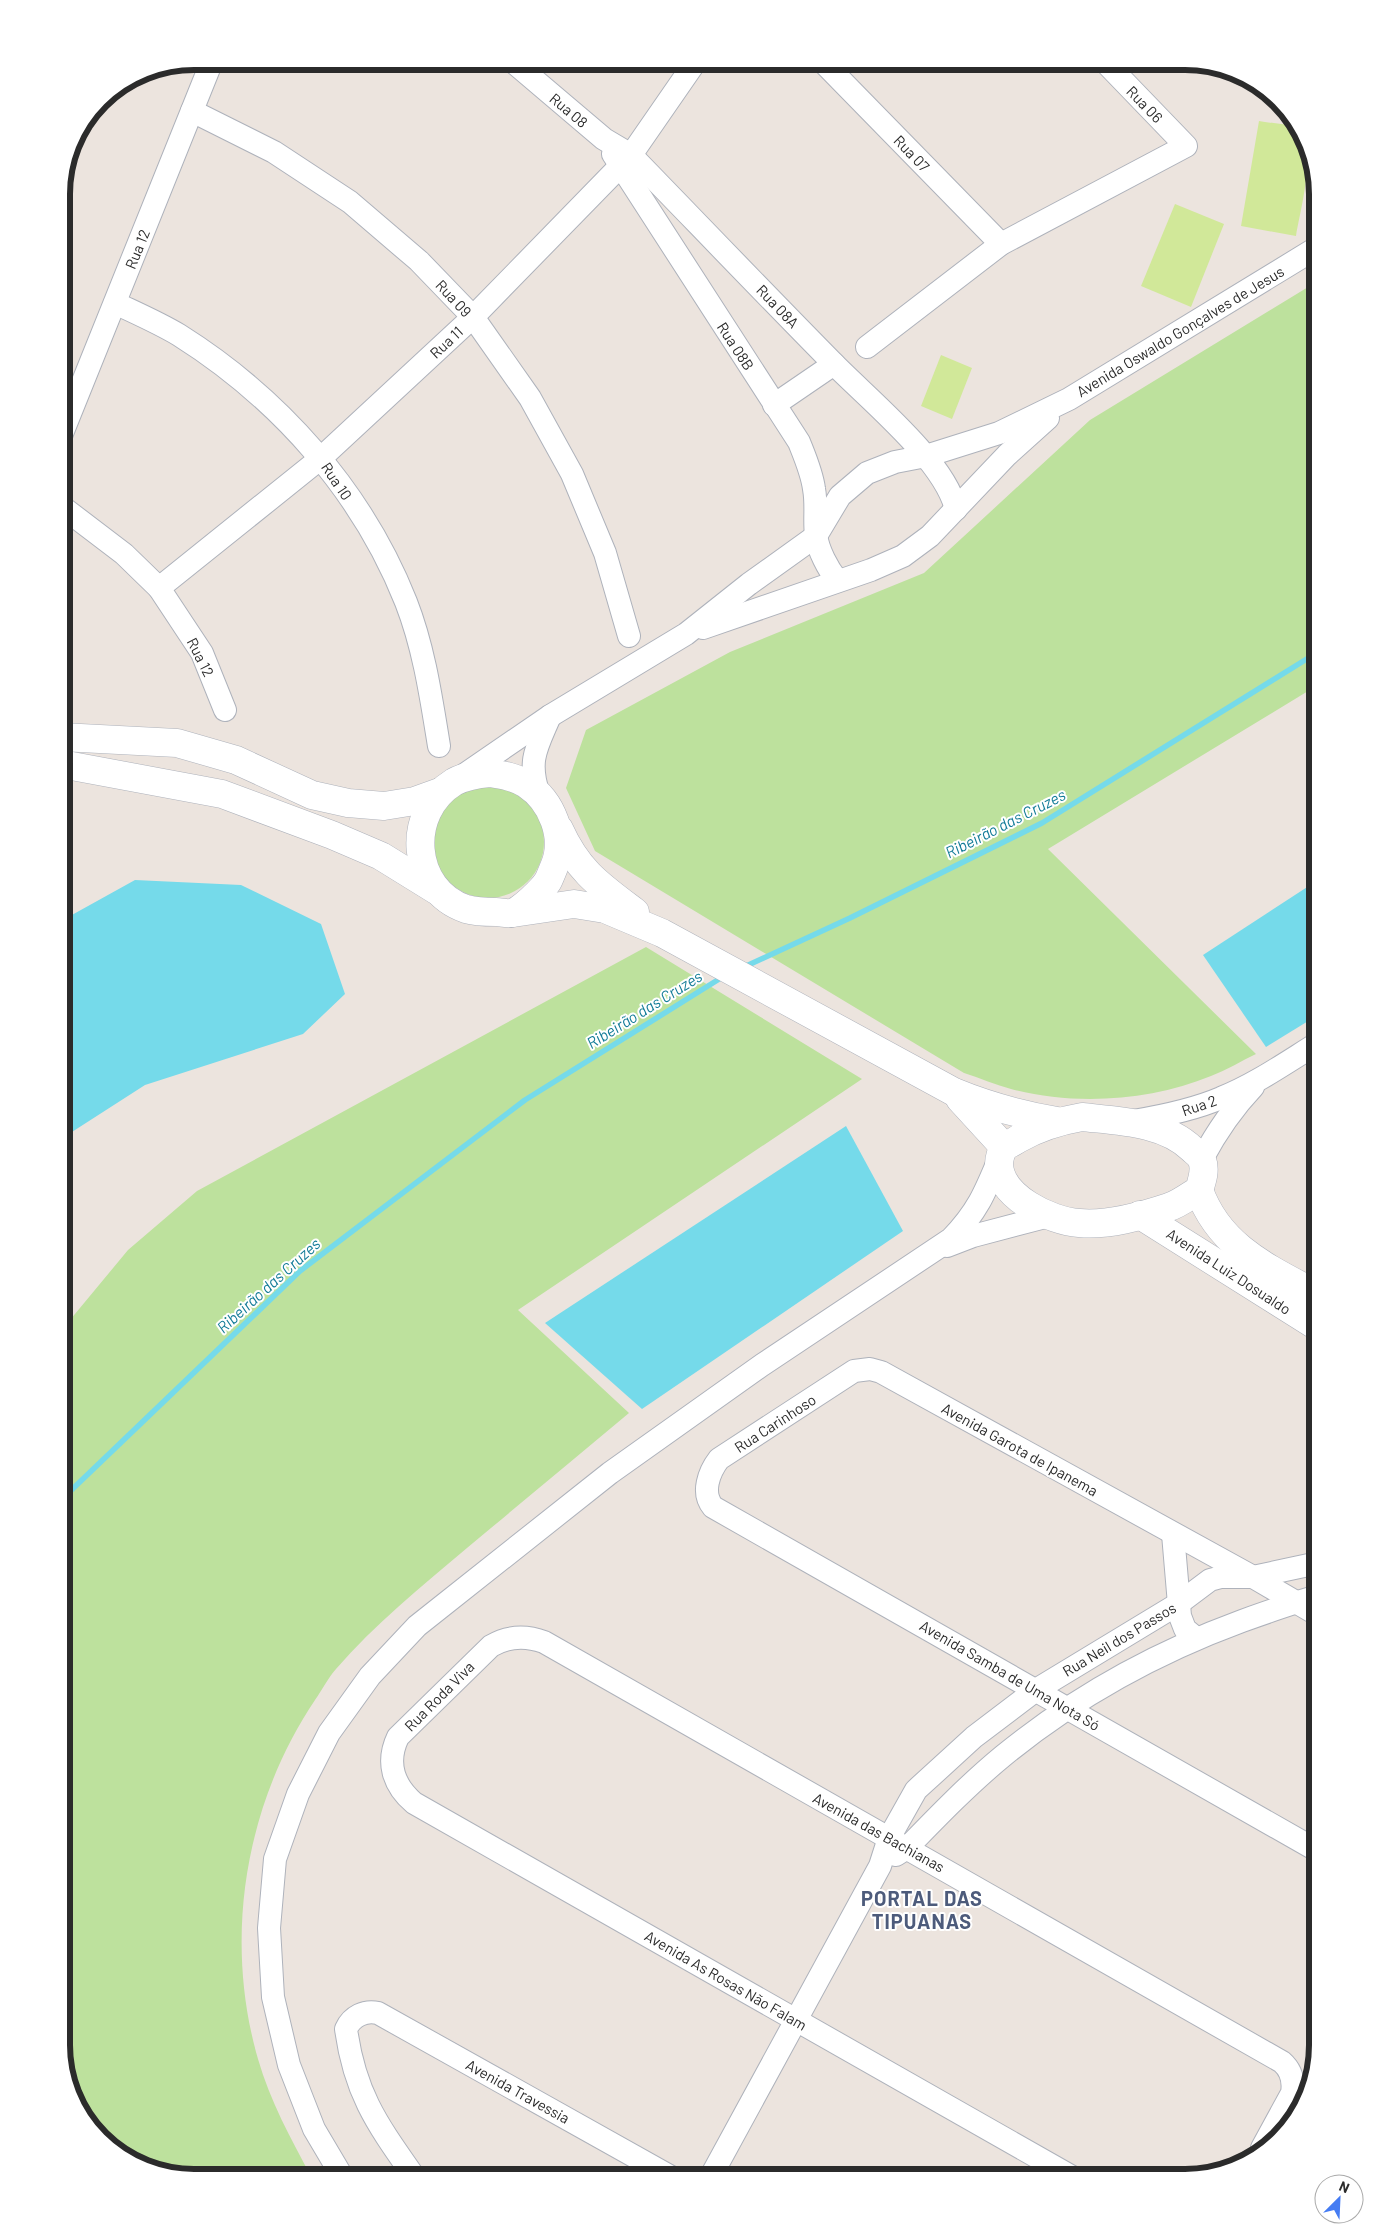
<svg xmlns="http://www.w3.org/2000/svg" width="1379" height="2239" font-family="Barlow,sans-serif">
<style>
.green{fill:#bde19d}
.pitch{fill:#d1e899}
.water{fill:#75daea}
.lines{fill:none;stroke-linecap:round;stroke-linejoin:round}
.stream{stroke:#75daea;stroke-width:5.5}
.minor-casing{stroke:#aeb2bb;stroke-width:24}
.tertiary-casing{stroke:#aeb2bb;stroke-width:29}
.minor{stroke:#fff;stroke-width:22}
.tertiary{stroke:#fff;stroke-width:28}
.labels{text-anchor:middle;dominant-baseline:central;stroke-width:4;stroke-linejoin:round;paint-order:stroke}
.street-label{font-size:15px;fill:#2b2b2b;stroke:#fff}
.water-label{font-size:16px;font-style:italic;fill:#137c98;stroke:#fff}
.district-label{font-size:20px;font-weight:bold;letter-spacing:1px;fill:#4d5b7b;stroke:#fff}
.rim{fill:none;stroke:#2b2b2b;stroke-width:6}
</style>
<rect width="100%" height="100%" fill="#ece4de"/>
<g class="green">
<path d="M1318,281V685L1048,849L1256,1054C1241,1061 1227,1070 1211,1076C1150,1101 1075,1106 1011,1089C996,1085 980,1078 964,1073L595,851L566,788L586,730L730,652L924,573L1090,420Z"/>
<circle cx="488" cy="842" r="56"/>
<path d="M646,947L862,1079L518,1310L629,1413C575,1458 521,1503 467,1548C421,1587 375,1624 336,1669C328,1678 322,1690 315,1700C245,1804 223,1938 258,2059C270,2101 291,2139 312,2178L186,2177L120,2156L75,2104L61,2045V1333L70,1320L128,1250L197,1191Z"/>
</g>
<g class="pitch">
<path d="M1259,121C1269,123 1289,124 1297,128C1320,139 1299,215 1296,236L1241,226Z"/>
<polygon points="1175,204 1224,224 1191,307 1141,286"/>
<polygon points="941,355 972,368 952,419 921,406"/>
</g>
<g class="water">
<polygon points="135,880 241,885 321,924 345,994 303,1034 145,1085 61,1139 61,921"/>
<polygon points="1318,880 1318,1015 1266,1047 1203,955"/>
<polygon points="846,1126 903,1231 642,1409 545,1323"/>
</g>
<g class="lines">
<g class="stream">
<polyline points="744,967 850,918 1042,823 1318,652"/>
<polyline points="61,1500 300,1271 525,1100 724,976"/>
</g>
<g class="minor-casing">
<g id="minor">
<path d="M512,61L604,139L631,155C698,224 765,294 832,362C868,399 944,460 956,509"/>
<polyline points="822,61 1001,244"/>
<polyline points="192,111 274,152 350,202 419,261 473,317 530,398 572,474 605,553 629,636"/>
<path d="M613,154L799,442C805,457 812,473 814,489C817,505 814,520 816,535C818,550 828,569 837,580"/>
<path d="M115,303C136,313 159,323 179,335C279,398 362,491 406,602C424,648 431,697 439,746"/>
<polyline points="867,347 1001,244 1186,146 1105,62"/>
<polyline points="774,405 834,364"/>
<polyline points="61,436 212,61"/>
<polyline points="61,506 124,554 159,588 202,653 225,710"/>
<polyline points="159,588 321,458 473,317 631,155 696,61"/>
<polyline points="703,628 871,570 903,556 930,536 1007,455 1048,418"/>
<polyline points="461,777 550,716 686,634 749,584 816,536 840,496 867,473 895,462 926,456 999,433 1069,399 1318,247"/>
<path d="M539,795C527,760 537,747 550,716"/>
<path d="M1133,1121C1163,1116 1193,1110 1221,1098C1256,1084 1287,1062 1318,1043"/>
<path d="M1202,1159C1216,1133 1232,1109 1253,1087"/>
<polyline points="947,1246 973,1236 1049,1216"/>
<polyline points="1173,1534 1180,1616 1185,1629 1196,1638"/>
<path d="M1318,1851L713,1507C701,1493 709,1472 719,1459L854,1371L870,1369L881,1372L1253,1577L1318,1615"/>
<path d="M896,1855L907,1848C938,1816 969,1784 1003,1756C1075,1697 1155,1653 1242,1621C1267,1612 1292,1603 1318,1596"/>
<path d="M343,2178L314,2129L289,2065L273,1997L269,1928L275,1859L298,1794L329,1733L370,1676L417,1626L610,1473L762,1365L951,1239C977,1212 985,1193 999,1159"/>
<path d="M415,2178C378,2125 355,2095 346,2029C352,2016 365,2010 378,2013L673,2178"/>
<polyline points="710,2178 880,1866 889,1838 916,1790 974,1737 1036,1690 1178,1604 1210,1580 1221,1577 1253,1577 1318,1563"/>
<path d="M1074,2178L414,1803C393,1785 386,1762 398,1737L491,1646C508,1636 525,1635 544,1642L1282,2062C1291,2070 1294,2081 1292,2093L1262,2148"/>
</g>
</g>
<g class="tertiary-casing">
<g id="tertiary">
<polyline points="61,737 177,743 236,760 312,795 348,803 384,806 415,801 440,792"/>
<polyline points="61,764 222,794 332,835 381,856 436,890"/>
<path d="M490,773C503,775 515,777 526,784C552,801 567,838 554,867C552,872 550,877 548,881C543,889 520,912 511,913C506,914 501,912 496,912C486,912 476,912 466,909C410,890 405,812 454,782C465,776 478,774 490,773Z"/>
<path d="M559,829C578,871 599,885 635,912"/>
<path d="M513,913L574,904L605,909L662,933L954,1092C988,1106 1021,1115 1057,1121"/>
<polyline points="960,1099 1004,1147"/>
<path d="M1082,1117C1119,1121 1164,1122 1192,1149C1195,1152 1201,1156 1202,1160C1206,1170 1202,1181 1199,1190C1189,1196 1179,1204 1169,1207C1142,1216 1108,1226 1079,1223C1050,1221 1000,1197 999,1164C999,1159 1001,1151 1005,1147C1008,1144 1014,1142 1018,1139C1039,1127 1059,1121 1082,1117Z"/>
<path d="M1199,1190C1219,1247 1268,1268 1318,1295"/>
<polyline points="1140,1215 1318,1327"/>
</g>
</g>
<use href="#minor" class="minor"/>
<use href="#tertiary" class="tertiary"/>
</g>
<g class="labels">
<g class="street-label">
<text transform="translate(1145 104) rotate(46)">Rua 06</text>
<text transform="translate(569 110) rotate(40)">Rua 08</text>
<text transform="translate(912 153) rotate(46)">Rua 07</text>
<text transform="translate(137 249) rotate(-68)">Rua 12</text>
<text transform="translate(454 298) rotate(47)">Rua 09</text>
<text transform="translate(778 306) rotate(46)">Rua 08A</text>
<text transform="translate(1180 331) rotate(-31)">Avenida Oswaldo Gonçalves de Jesus</text>
<text transform="translate(446 342) rotate(-43)">Rua 11</text>
<text transform="translate(736 346) rotate(57)">Rua 08B</text>
<text transform="translate(337 481) rotate(56)">Rua 10</text>
<text transform="translate(201 657) rotate(63)">Rua 12</text>
<text transform="translate(1199 1105) rotate(-19)">Rua 2</text>
<text transform="translate(1229 1271) rotate(33)">Avenida Luiz Dosualdo</text>
<text transform="translate(775 1423) rotate(-33)">Rua Carinhoso</text>
<text transform="translate(1020 1449) rotate(29)">Avenida Garota de Ipanema</text>
<text transform="translate(1119 1639) rotate(-31)">Rua Neil dos Passos</text>
<text transform="translate(1010 1675) rotate(30)">Avenida Samba de Uma Nota Só</text>
<text transform="translate(439 1696) rotate(-45)">Rua Roda Viva</text>
<text transform="translate(879 1832) rotate(29)">Avenida das Bachianas</text>
<text transform="translate(726 1980) rotate(30)">Avenida As Rosas Não Falam</text>
<text transform="translate(518 2091) rotate(29)">Avenida Travessia</text>
</g>
<g class="water-label">
<text transform="translate(1005 823) rotate(-27)">Ribeirão das Cruzes</text>
<text transform="translate(644 1009) rotate(-32)">Ribeirão das Cruzes</text>
<text transform="translate(268 1285) rotate(-42)">Ribeirão das Cruzes</text>
</g>
<g class="district-label">
<text x="922" y="1898">PORTAL DAS<tspan x="922" dy="23">TIPUANAS</tspan></text>
</g>
</g>
<path d="M0 0H1379V2239H0ZM194 70H1185A124 124 0 0 1 1309 194V2045A124 124 0 0 1 1185 2169H194A124 124 0 0 1 70 2045V194A124 124 0 0 1 194 70Z" fill="#fff" fill-rule="evenodd"/>
<path class="rim" d="M194 70H1185A124 124 0 0 1 1309 194V2045A124 124 0 0 1 1185 2169H194A124 124 0 0 1 70 2045V194A124 124 0 0 1 194 70Z"/>
<g transform="translate(1339 2199) rotate(24)"><circle r="24" fill="#ffffff" stroke="#aaaaaa"/>
<path d="M0-4L9 19L0 12L-9 19Z" fill="#457cf3"/>
<text y="-8" font-size="14" font-weight="bold" text-anchor="middle" fill="#2b2b2b">N</text>
</g>
</svg>
